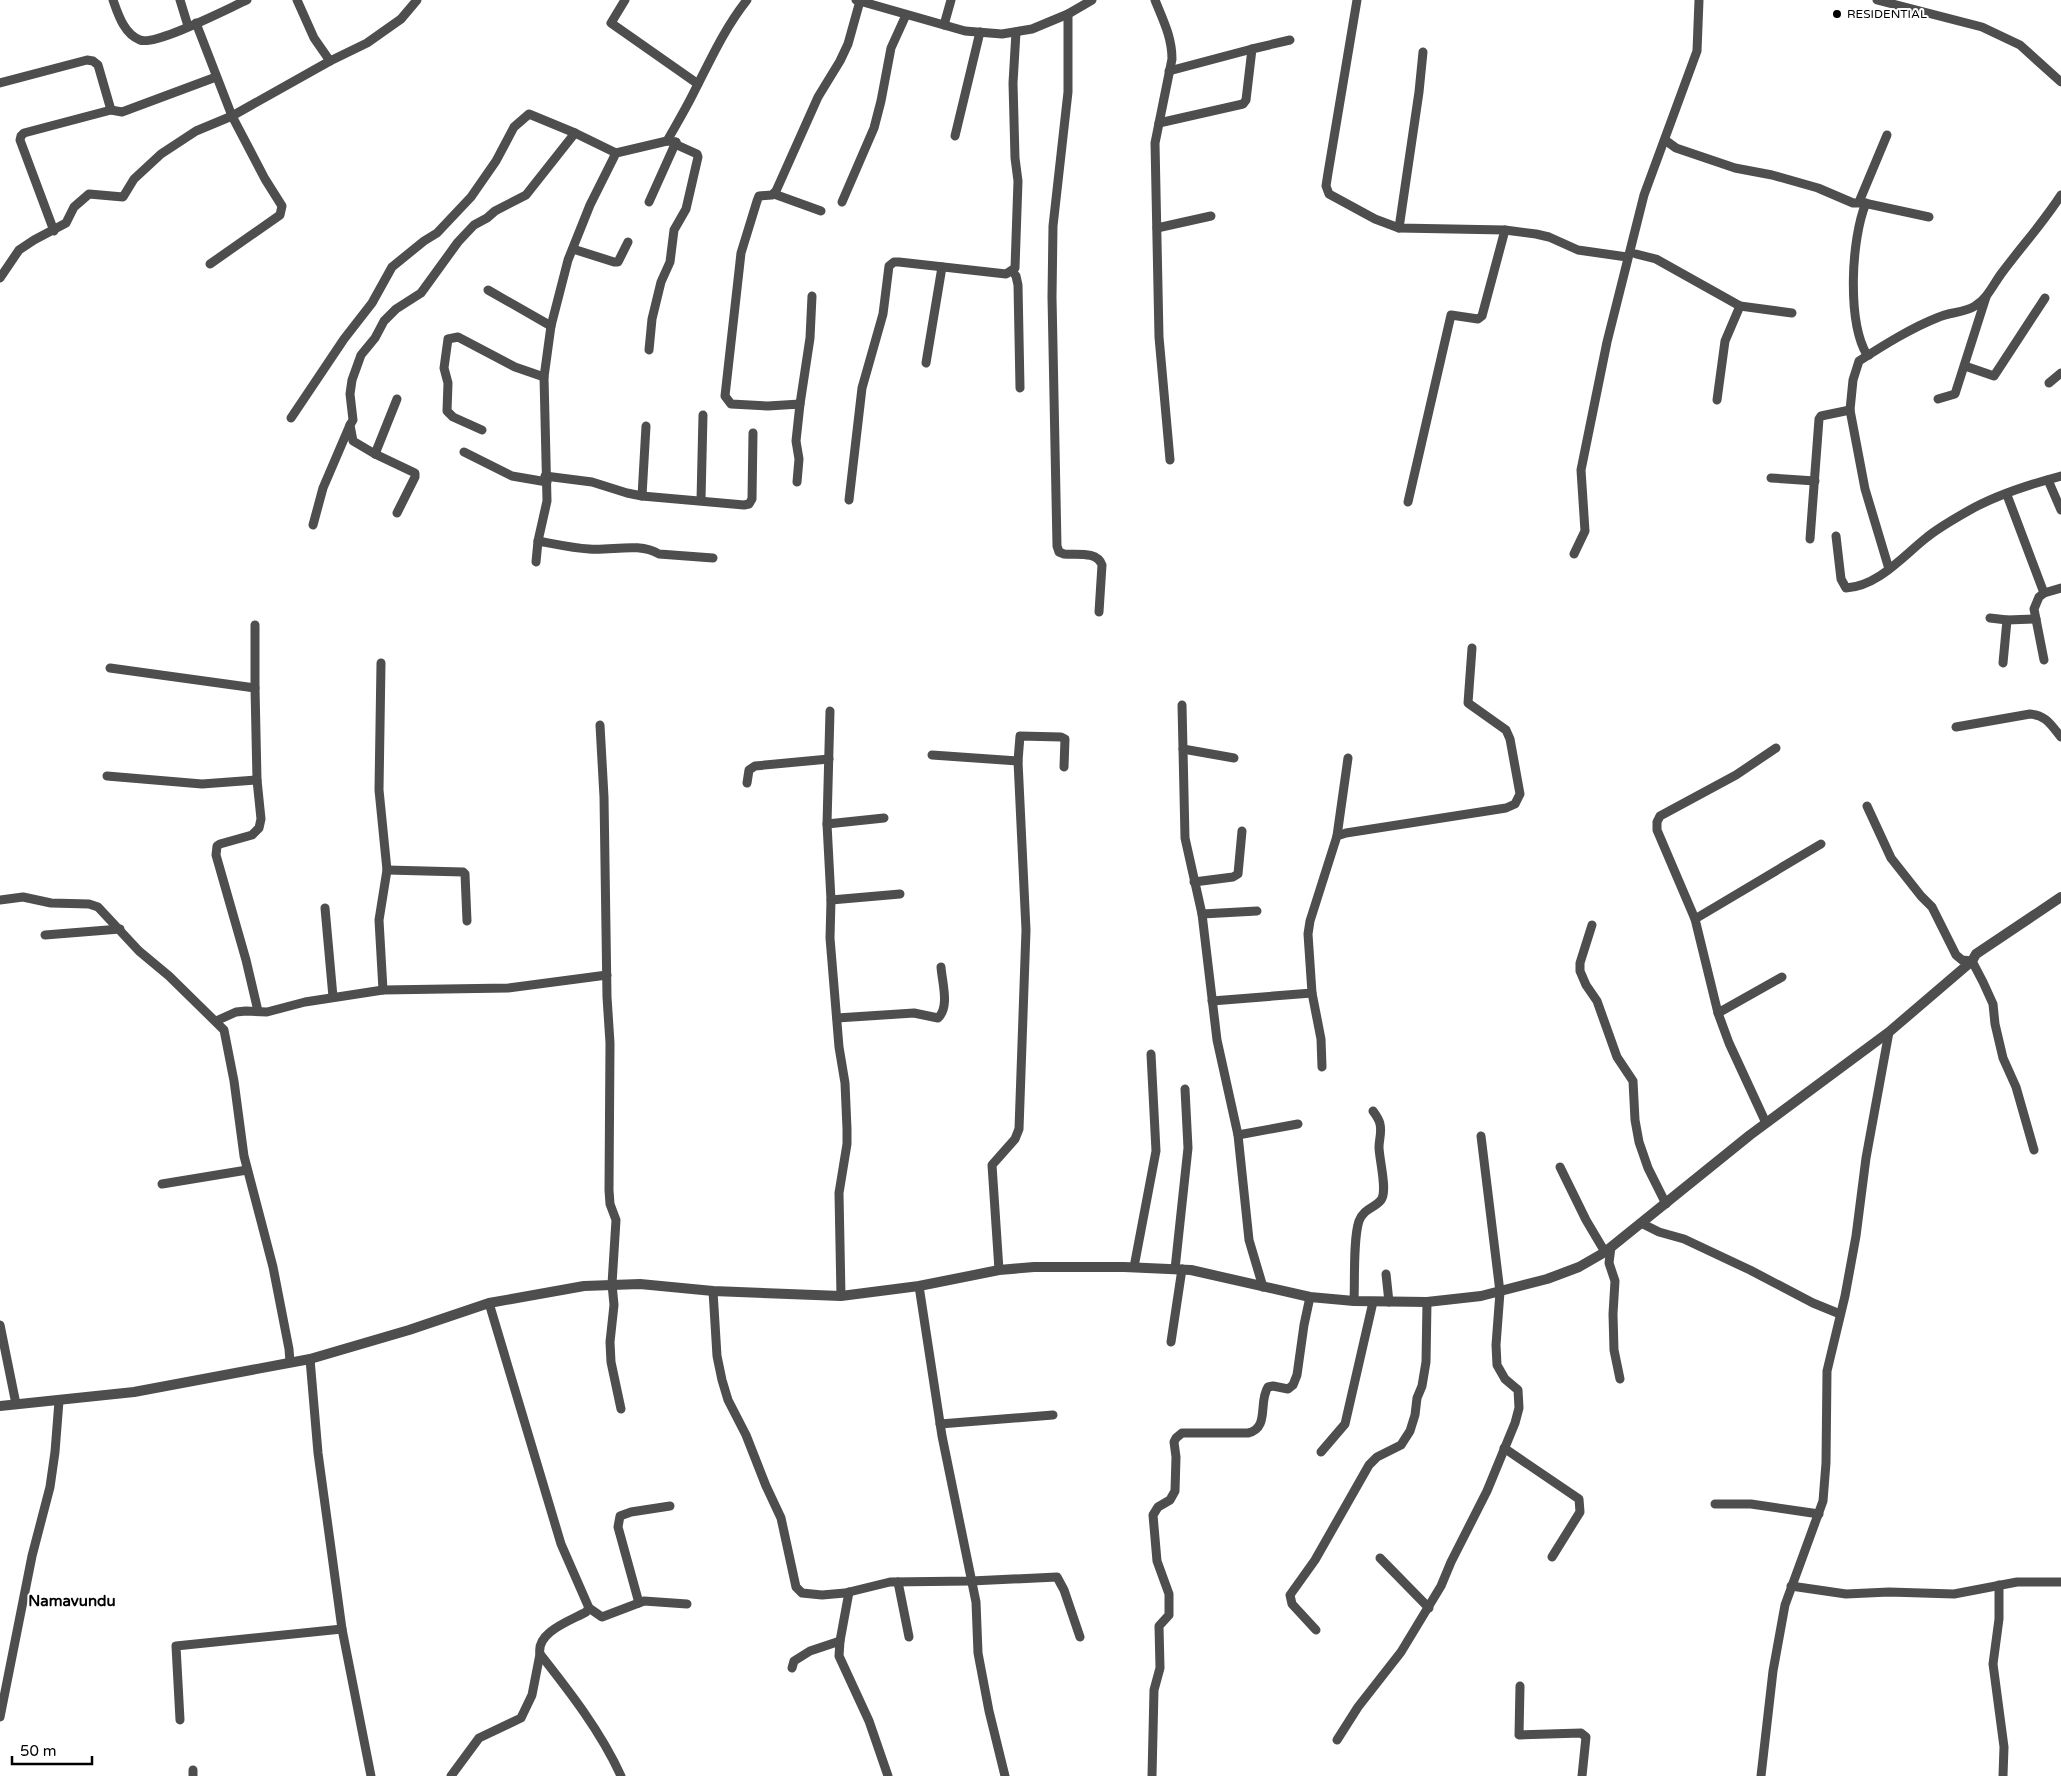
<svg xmlns="http://www.w3.org/2000/svg" width="2061" height="1776" font-family="'Varela Round',sans-serif">
<style>
.lines{fill:none;stroke-linecap:round;stroke-linejoin:round}
.minor{stroke:#4e4e4e;stroke-width:9}
.tertiary{stroke:#4e4e4e;stroke-width:10}
.poi-dot{fill:#000;stroke:#fff;stroke-width:2}
.labels{text-anchor:middle;dominant-baseline:central;stroke-width:4;stroke-linejoin:round;paint-order:stroke}
.poi-label{font-size:12px;fill:#000;stroke:#fff;text-anchor:start}
.quarter-label{font-size:15px;font-weight:bold;fill:#000;stroke:#fff}
</style>
<rect width="100%" height="100%" fill="#fff"/>
<g class="lines">
<g class="minor">
<path d="M113,0C118,14 124,34 140,40C156,46 229,8 247,0"/>
<polyline points="180,0 188,26"/>
<polyline points="297,0 314,38 330,61"/>
<polyline points="625,0 611,23 698,84"/>
<polyline points="856,0 965,31 1002,34 1032,29 1068,14 1092,0"/>
<path d="M1155,0C1163,20 1172,37 1172,59L1155,143L1159,337L1170,460"/>
<polyline points="1357,0 1328,173 1326,186 1329,194 1375,219 1399,228 1505,230 1536,234 1549,237 1578,250 1627,257"/>
<polyline points="1877,0 1982,27 2020,45 2061,82"/>
<path d="M1068,14V92L1053,226L1052,297L1057,546L1059,552L1064,554C1077,555 1097,551 1102,565L1099,612"/>
<polyline points="196,23 232,116 265,179 282,206 280,215 210,264"/>
<polyline points="944,25 951,0"/>
<polyline points="1169,71 1252,49"/>
<polyline points="0,83 87,60 93,61 98,65 111,110 122,112 216,77"/>
<polyline points="1159,123 1243,104 1246,100 1252,49 1290,40"/>
<polyline points="955,136 980,32"/>
<polyline points="1665,140 1676,148 1735,168 1772,175 1818,188 1853,203 1864,203 1929,217"/>
<path d="M667,141C676,125 685,110 693,94C710,61 724,29 747,0"/>
<polyline points="774,194 821,211"/>
<polyline points="649,202 676,142"/>
<polyline points="842,202 874,128 881,101 891,48 906,15"/>
<polyline points="1859,202 1887,135"/>
<path d="M1866,203C1851,239 1847,321 1867,355H1869"/>
<polyline points="1157,228 1211,216"/>
<polyline points="1399,228 1419,92 1423,52"/>
<polyline points="54,231 20,140 21,136 24,133 111,110"/>
<polyline points="573,249 614,262 618,262 628,242"/>
<polyline points="1636,254 1656,259 1740,306 1792,313"/>
<polyline points="1012,271 1016,276 1018,285 1020,388"/>
<polyline points="0,278 19,250 34,240 66,223 74,207 89,194 123,197 134,179 161,154 196,131 232,116 330,61 367,43 401,19 417,0"/>
<polyline points="488,290 551,326"/>
<polyline points="926,363 942,267"/>
<polyline points="1965,366 1994,376 2045,298"/>
<polyline points="2049,383 2061,373"/>
<polyline points="1938,399 1955,394 1986,297"/>
<polyline points="1717,400 1725,341 1740,306"/>
<polyline points="800,404 810,338 812,296"/>
<polyline points="291,418 344,339 372,303 392,267 424,241 437,233 471,197 496,161 514,127 529,114 575,133 616,153"/>
<polyline points="482,430 453,417 447,411 448,383 444,368 448,339 458,337 515,367 544,377"/>
<polyline points="464,452 512,476 547,482"/>
<polyline points="375,454 397,399"/>
<polyline points="545,476 592,482 627,493 642,496 646,426"/>
<polyline points="1771,478 1815,481"/>
<polyline points="2048,480 2061,510"/>
<polyline points="797,482 799,459 796,441 800,404 768,406 731,404 725,396 741,253 757,201 759,196 772,195 776,191 818,97 840,61 848,44 860,1"/>
<polyline points="2007,495 2044,593 2061,588"/>
<polyline points="642,496 744,505 749,504 752,499 753,433"/>
<polyline points="701,500 703,415"/>
<polyline points="849,500 862,388 883,314 889,266 894,262 899,262 1006,274 1015,268 1018,181 1015,158 1013,83 1016,32"/>
<polyline points="1408,502 1451,315 1478,319 1482,316 1505,230"/>
<polyline points="397,513 415,477 415,473 375,454 353,441 350,425 353,420 350,394 352,380 361,355 375,338 384,321 396,309 421,293 458,242 474,225 487,218 495,211 526,195 575,133"/>
<polyline points="313,525 323,488 350,425"/>
<path d="M1836,536L1841,579L1846,588C1878,586 1902,557 1926,538C1938,528 1954,519 1968,511C1994,496 2031,484 2061,476"/>
<polyline points="1810,539 1819,419 1821,416 1850,410"/>
<path d="M538,541C555,544 572,548 589,549C612,551 639,542 659,554L713,558"/>
<polyline points="1574,554 1585,531 1581,470 1607,342 1644,195 1697,51 1699,0"/>
<polyline points="536,562 538,541 547,501 544,377 551,326 568,260 590,205 616,153 667,141 676,142 677,145 697,154 698,157 686,209 674,230 670,262 661,282 652,319 649,350"/>
<path d="M1889,569L1865,489L1850,410L1853,380L1859,361C1884,345 1911,328 1939,317C1950,312 1964,313 1975,306C1987,299 1993,285 2001,274C2021,247 2043,223 2061,195"/>
<polyline points="1990,618 2007,620 2036,619"/>
<polyline points="2044,660 2034,609 2039,597 2044,593"/>
<polyline points="381,663 379,790 387,870 379,920 383,990"/>
<polyline points="2003,663 2007,620"/>
<polyline points="110,668 255,688 257,780 261,819 259,828 252,835 220,844 217,846 216,855 246,960 258,1011"/>
<polyline points="255,688 255,625"/>
<polyline points="1182,705 1185,838 1202,914 1217,1040 1238,1135 1249,1240 1263,1287"/>
<polyline points="830,711 827,824 831,900 830,938 839,1047 845,1083 847,1129 847,1144 839,1193 841,1296"/>
<polyline points="600,725 604,797 607,997 610,1043 609,1190 610,1204 616,1220 612,1284 614,1305 610,1342 611,1362 621,1409"/>
<path d="M1956,727L2030,714C2046,715 2051,725 2061,737"/>
<polyline points="1183,749 1234,758"/>
<polyline points="932,755 1018,761 1026,930 1019,1129 1015,1139 992,1165 999,1270"/>
<polyline points="1018,761 1020,736 1061,737 1065,739 1064,767"/>
<polyline points="107,776 202,784 257,780"/>
<polyline points="747,783 749,770 755,766 829,759"/>
<polyline points="1867,806 1891,858 1921,896 1932,907 1956,955 1962,960 1972,961 1983,982 1993,1004 1995,1024 2003,1058 2016,1087 2034,1150"/>
<polyline points="827,824 884,818"/>
<polyline points="1337,836 1348,758"/>
<polyline points="387,870 463,872 465,874 467,921"/>
<polyline points="1194,882 1233,877 1238,874 1242,831"/>
<polyline points="0,900 23,897 51,903 89,904 98,907 139,951 169,976 224,1030 234,1081 244,1156 273,1267 289,1349 290,1362"/>
<polyline points="831,900 900,894"/>
<polyline points="325,908 333,997"/>
<polyline points="1202,914 1257,911"/>
<polyline points="1695,919 1821,844"/>
<polyline points="1592,925 1580,963 1580,971 1586,985 1597,1001 1617,1057 1633,1081 1635,1120 1639,1142 1648,1168 1666,1204"/>
<polyline points="45,935 120,929"/>
<polyline points="1312,993 1321,1039 1322,1067"/>
<polyline points="1212,1001 1312,993 1308,934 1310,921 1337,836 1346,833 1506,808 1515,804 1520,794 1510,739 1506,730 1468,703 1472,648"/>
<polyline points="1718,1013 1782,977"/>
<path d="M837,1018L914,1013L938,1018C950,1007 942,982 941,967"/>
<polyline points="216,1021 236,1012 246,1011 267,1012 305,1002 383,990 508,988 607,975"/>
<polyline points="1766,1123 1729,1043 1718,1013 1695,919 1657,830 1657,822 1660,816 1736,775 1776,748"/>
<polyline points="1238,1135 1298,1124"/>
<polyline points="1560,1167 1586,1220 1605,1252"/>
<polyline points="162,1184 247,1170"/>
<polyline points="1641,1223 1659,1232 1684,1239 1750,1270 1813,1303 1840,1314"/>
<polyline points="1611,1247 1609,1263 1615,1281 1613,1314 1614,1350 1620,1379"/>
<polyline points="1134,1267 1156,1151 1151,1054"/>
<polyline points="1175,1269 1188,1148 1185,1089"/>
<polyline points="1386,1274 1389,1302"/>
<polyline points="919,1286 942,1436 976,1602 978,1653 989,1711 1005,1776"/>
<polyline points="713,1291 717,1356 722,1380 728,1400 746,1435 766,1486 781,1518 796,1587 802,1593 822,1595 845,1593 890,1582 971,1581 1057,1577 1064,1590 1080,1637"/>
<path d="M1354,1301C1355,1280 1353,1239 1359,1221C1364,1208 1375,1208 1381,1200C1388,1191 1379,1159 1379,1147C1379,1140 1382,1132 1380,1124C1379,1119 1376,1115 1373,1111"/>
<path d="M489,1303L561,1544L589,1608L586,1612C570,1621 536,1632 540,1654C570,1692 601,1732 621,1776"/>
<polyline points="0,1325 16,1404"/>
<polyline points="1171,1342 1182,1269"/>
<polyline points="310,1359 318,1453 342,1629 371,1776"/>
<polyline points="940,1424 1053,1415"/>
<polyline points="1504,1448 1579,1499 1580,1512 1552,1557"/>
<polyline points="1321,1452 1345,1424 1373,1302"/>
<polyline points="1715,1504 1751,1504 1819,1514"/>
<polyline points="1380,1558 1429,1608"/>
<polyline points="898,1582 909,1637"/>
<polyline points="1999,1585 1999,1619 1993,1664 2004,1747 2003,1776"/>
<polyline points="1791,1586 1846,1594 1889,1592 1954,1594 2017,1582 2061,1582"/>
<polyline points="849,1592 840,1641 839,1656 869,1721 888,1776"/>
<polyline points="639,1603 618,1527 620,1516 631,1512 670,1506"/>
<polyline points="589,1608 602,1617 644,1601 687,1604"/>
<polyline points="1316,1630 1292,1604 1290,1595 1315,1560 1369,1465 1377,1457 1401,1445 1410,1431 1415,1415 1417,1398 1422,1386 1426,1362 1427,1302"/>
<polyline points="792,1668 794,1661 810,1651 840,1641"/>
<polyline points="1520,1686 1519,1735 1581,1733 1586,1737 1582,1776"/>
<polyline points="0,1717 32,1556 50,1487 55,1452 59,1401"/>
<polyline points="180,1720 176,1646 342,1629"/>
<polyline points="1337,1740 1358,1707 1401,1652 1441,1586 1451,1562 1487,1491 1515,1423 1519,1408 1518,1390 1505,1379 1497,1365 1496,1345 1500,1292 1481,1136"/>
<polyline points="193,1770 193,1776"/>
<polyline points="451,1776 479,1738 521,1718 532,1695 540,1654"/>
<path d="M1152,1776L1154,1690L1160,1668L1159,1626L1169,1615V1594L1157,1561L1153,1515L1158,1507L1170,1500L1175,1491L1176,1457L1174,1442L1176,1438L1182,1433H1248C1270,1428 1258,1402 1268,1387L1273,1386L1288,1389L1293,1385L1297,1375L1304,1325L1310,1297"/>
<polyline points="1761,1776 1773,1671 1785,1605 1823,1501 1826,1463 1827,1371 1845,1296 1856,1236 1866,1158 1889,1032"/>
</g>
<polyline class="tertiary" points="0,1406 134,1392 310,1359 409,1330 489,1303 584,1286 640,1284 713,1291 841,1296 919,1286 999,1270 1034,1267 1124,1267 1191,1270 1310,1297 1354,1301 1427,1302 1481,1296 1547,1279 1579,1267 1605,1252 1750,1135 1889,1032 1972,961 1976,954 2061,897"/>
</g>
<circle class="poi-dot" cx="1837" cy="14" r="5"/>
<g class="labels">
<g class="poi-label">
<text x="1847" y="14">RESIDENTIAL</text>
</g>
<g class="quarter-label">
<text x="72" y="1601">Namavundu</text>
</g>
</g>
<path d="M12 1756v8h80v-8" fill="none" stroke="#000000" stroke-width="2.5"/>
<text x="20" y="1756" font-size="15" fill="#000000" stroke="#ffffff" stroke-width="4" paint-order="stroke">50 m</text>
</svg>
